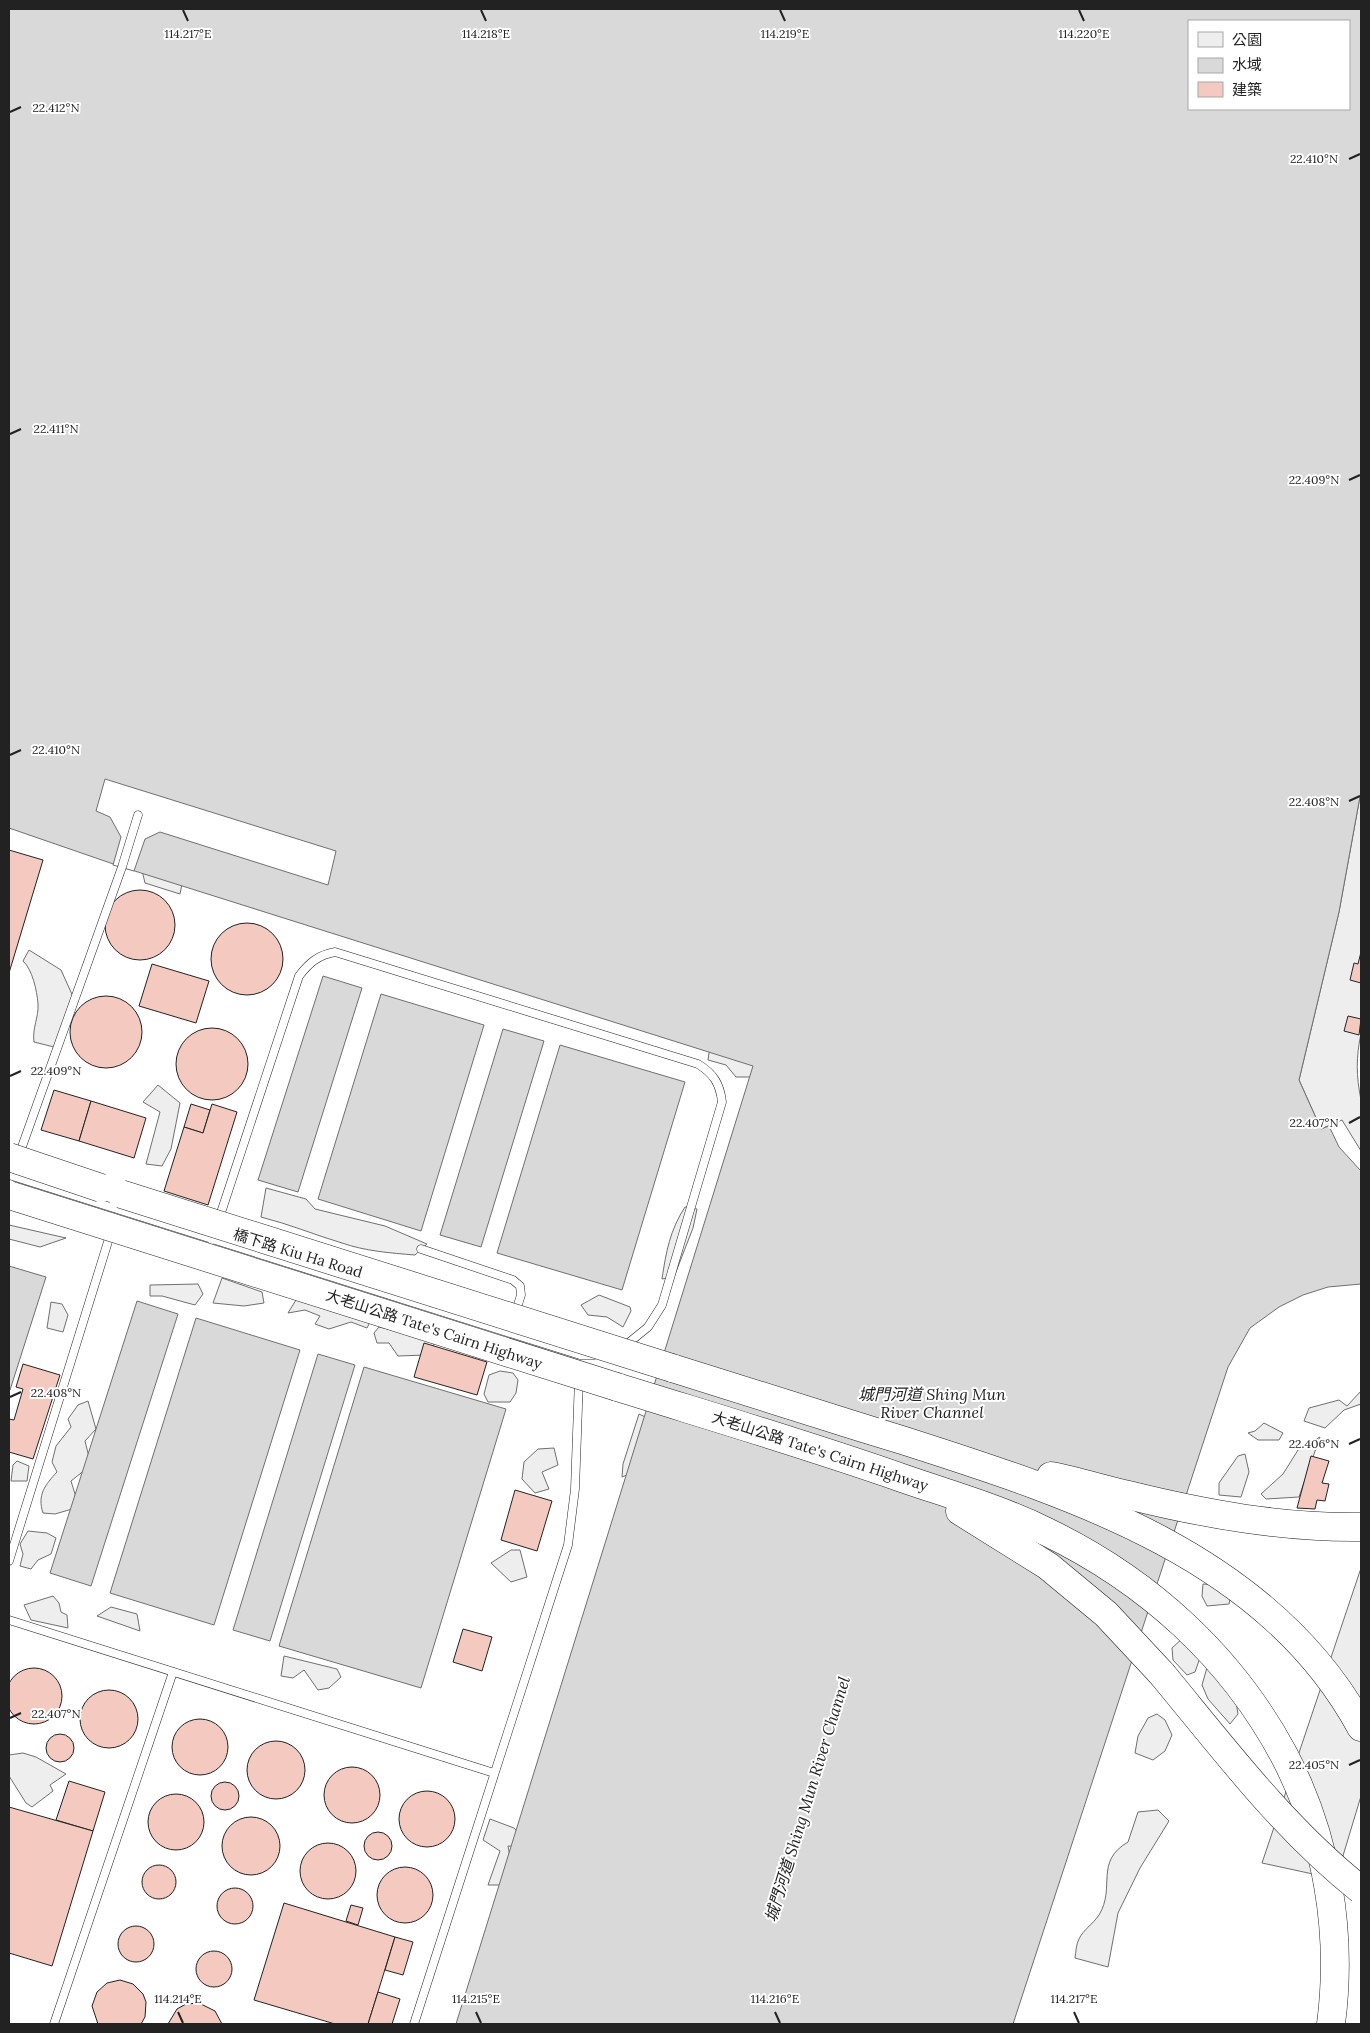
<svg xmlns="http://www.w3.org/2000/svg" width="1370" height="2033" font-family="Lora,'Noto Sans TC',serif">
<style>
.green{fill:#eee;stroke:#6f6f6f}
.parking{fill:#ededed;stroke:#6f6f6f}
.water{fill:#d9d9d9;stroke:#6f6f6f;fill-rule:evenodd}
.pier{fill:#fff;stroke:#6f6f6f}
.building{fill:#f3c9c0;stroke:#222}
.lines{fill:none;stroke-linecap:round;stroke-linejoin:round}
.lane-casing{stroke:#222;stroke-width:9}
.highway-casing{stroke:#222;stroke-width:29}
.lane{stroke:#fff;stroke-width:8}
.highway{stroke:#fff;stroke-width:28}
.highway-bridge-casing{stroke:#222;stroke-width:29;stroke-linecap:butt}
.highway-bridge{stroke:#fff;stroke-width:28}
.ticks{fill:none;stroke:#222;stroke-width:2}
.labels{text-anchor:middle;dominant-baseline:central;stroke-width:4;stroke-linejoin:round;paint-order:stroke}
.street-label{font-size:15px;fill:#222;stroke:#fff}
.water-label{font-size:16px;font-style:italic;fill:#222;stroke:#fff}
.ticks-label{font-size:12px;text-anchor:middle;fill:#222;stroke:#fff;stroke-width:4;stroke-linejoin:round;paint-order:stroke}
</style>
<rect width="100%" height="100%" fill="#fff"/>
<g class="green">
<path d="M1361,791V1033C1356,1058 1356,1075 1361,1100C1365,1115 1361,1135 1361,1151L1342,1120L1321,1129L1299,1080L1339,912Z"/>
<polygon points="140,862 183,879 180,894 145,883"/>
<path d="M29,950L61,970L75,1001L58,1048L34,1042C32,1028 39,1017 38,1004C37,990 32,969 23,961Z"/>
<polygon points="710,1046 767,1063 751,1077 736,1077 726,1065 708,1060"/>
<polygon points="158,1085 180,1103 171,1149 162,1166 146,1164 160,1112 143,1102"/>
<path d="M266,1188L306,1199L315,1209L385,1226L427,1244L415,1255C390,1253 365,1251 342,1243C315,1235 289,1224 261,1217Z"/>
<path d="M685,1207L697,1209L693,1228L674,1277L662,1279C666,1252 670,1230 685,1207Z"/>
<polygon points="9,1225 66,1238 40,1247 9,1239"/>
<polygon points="222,1278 262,1292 264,1303 244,1306 213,1303"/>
<polygon points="198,1284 203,1294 195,1305 162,1296 150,1296 150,1285"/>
<polygon points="599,1295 630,1307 631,1311 623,1327 607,1317 588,1315 581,1305"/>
<polygon points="296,1300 370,1322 367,1328 351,1322 329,1329 315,1324 320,1316 305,1310 288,1313"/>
<polygon points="51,1302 62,1304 68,1315 63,1332 47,1328"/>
<polygon points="379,1327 432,1339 435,1343 426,1355 398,1356 389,1343 377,1343 374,1333"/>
<polygon points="500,1371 513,1373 518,1380 516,1393 510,1402 488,1402 484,1394 489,1375"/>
<polygon points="1361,1391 1361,1404 1344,1410 1325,1428 1304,1421 1309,1408 1339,1400 1347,1406"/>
<path d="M88,1401L96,1429L85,1441L91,1465L71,1481L79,1507L55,1514L43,1513C37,1495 45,1485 57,1472L52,1462L56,1446L71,1427L68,1419L78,1405Z"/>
<polygon points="639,1414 656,1422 627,1475 622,1477 623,1464"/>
<polygon points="1264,1423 1283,1433 1279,1440 1258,1440 1248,1433 1255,1431"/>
<polygon points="1320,1437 1299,1497 1266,1499 1261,1494 1283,1474 1298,1450"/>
<polygon points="554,1448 558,1465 542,1472 549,1489 535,1493 522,1479 524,1462 538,1449"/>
<polygon points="1245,1454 1249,1472 1241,1497 1219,1495 1219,1483 1238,1456"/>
<polygon points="17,1461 29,1466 27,1481 11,1481 13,1465"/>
<polygon points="28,1531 47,1533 56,1538 51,1554 38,1560 31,1569 20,1566 23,1554 20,1544"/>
<polygon points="511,1550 520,1550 527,1577 511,1582 491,1563"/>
<polygon points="1203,1584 1217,1585 1231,1594 1229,1604 1207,1606 1202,1596"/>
<polygon points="53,1596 59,1603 61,1612 67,1615 68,1628 31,1620 24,1605"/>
<polygon points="111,1607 137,1614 140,1631 97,1616"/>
<polygon points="1184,1637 1202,1652 1195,1672 1187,1675 1173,1660 1172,1648"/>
<polygon points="284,1656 337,1669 341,1677 329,1688 318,1690 304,1670 293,1678 281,1676"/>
<polygon points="1208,1664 1235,1696 1238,1714 1230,1724 1208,1699 1202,1685"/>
<polygon points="1157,1714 1165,1720 1172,1735 1165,1751 1153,1760 1135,1753 1138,1736 1148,1718"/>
<polygon points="23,1753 36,1757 66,1774 50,1785 53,1791 32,1807 26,1803 9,1776 9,1755"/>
<path d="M1158,1810L1169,1821L1140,1868L1118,1913L1108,1967L1075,1958C1076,1952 1076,1944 1079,1939C1083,1930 1093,1924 1099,1915C1116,1887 1094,1862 1128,1842L1138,1812Z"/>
<polygon points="490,1819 514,1828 524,1839 521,1847 508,1846 513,1873 507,1885 488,1885 500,1851 483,1840"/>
</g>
<polygon class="parking" points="1361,1568 1361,1796 1336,1879 1262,1863"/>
<g class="water">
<path d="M9,9H1361V791L1339,912L1299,1080L1321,1129L1329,1126L1339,1147L1361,1171V1284L1328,1287L1303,1295L1279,1307L1250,1328L1228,1367L1013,2024H456L753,1066L122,867L9,828ZM1189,21H1349V109H1189Z"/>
<polygon points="323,976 362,988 298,1192 258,1180"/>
<polygon points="381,994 484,1025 421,1231 318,1199"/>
<polygon points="503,1029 544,1041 481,1247 440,1235"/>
<polygon points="560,1045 685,1082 622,1290 497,1253"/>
<polygon points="9,1266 46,1277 10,1390 9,1389"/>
<polygon points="137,1301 178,1314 91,1586 50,1573"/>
<polygon points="196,1318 300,1350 214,1625 110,1593"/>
<polygon points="318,1354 355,1365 270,1641 233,1630"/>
<polygon points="364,1367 506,1409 421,1688 279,1646"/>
</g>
<polygon class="pier" points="105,779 336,851 328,885 160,832 145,839 134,871 113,865 121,837 110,817 96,811"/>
<g class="building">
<polygon points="9,850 43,860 9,973"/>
<circle cx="140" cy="925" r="35"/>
<circle cx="247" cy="959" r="36"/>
<polygon points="1361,952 1361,983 1350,980 1354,963 1358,964"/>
<polygon points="152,964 209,981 196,1023 139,1006"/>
<circle cx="106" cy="1032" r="36"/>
<polygon points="1348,1016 1361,1019 1359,1035 1344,1031"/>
<circle cx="212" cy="1064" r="36"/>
<polygon points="54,1090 91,1101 79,1141 41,1130"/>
<polygon points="91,1101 146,1118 134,1158 79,1141"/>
<polygon points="191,1104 210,1110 203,1133 184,1127"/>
<polygon points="212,1104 237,1112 208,1205 164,1191 184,1127 203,1133"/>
<polygon points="424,1343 487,1362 477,1395 414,1377"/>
<polygon points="23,1364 60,1375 33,1459 9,1452 9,1419 14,1420 23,1389 16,1387"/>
<polygon points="1311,1456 1329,1461 1322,1483 1329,1484 1325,1501 1317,1500 1315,1509 1297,1508"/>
<polygon points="515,1490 552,1501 537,1551 501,1540"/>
<polygon points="463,1629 492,1637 482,1671 453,1662"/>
<circle cx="34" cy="1696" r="28"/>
<circle cx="109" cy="1719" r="29"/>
<circle cx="200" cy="1747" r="28"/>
<circle cx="60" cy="1748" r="14"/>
<circle cx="276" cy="1770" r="29"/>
<circle cx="352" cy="1795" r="28"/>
<polygon points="69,1781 105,1792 93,1831 56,1820"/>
<circle cx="225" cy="1796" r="14"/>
<circle cx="427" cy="1819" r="28"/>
<circle cx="176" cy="1822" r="28"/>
<polygon points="9,1807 93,1831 52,1966 9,1953"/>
<circle cx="251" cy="1846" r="29"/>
<circle cx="378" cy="1846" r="14"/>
<circle cx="328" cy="1871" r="28"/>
<circle cx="159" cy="1882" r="17"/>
<circle cx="405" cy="1895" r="28"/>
<circle cx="235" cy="1906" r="18"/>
<polygon points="284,1903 395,1937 368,2024 335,2024 254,2000"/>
<polygon points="351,1905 363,1908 358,1925 346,1921"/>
<circle cx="136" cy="1944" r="18"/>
<polygon points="395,1937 413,1942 403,1975 385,1970"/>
<circle cx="214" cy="1969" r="18"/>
<polygon points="120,1980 133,1984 143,1994 146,2002 145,2017 141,2024 98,2024 92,2006 97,1992 107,1983"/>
<polygon points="378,1992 400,1999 392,2024 368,2024"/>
<polygon points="199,2003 215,2011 222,2024 168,2024 177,2009 186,2004"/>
</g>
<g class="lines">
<g class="lane-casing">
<g id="lane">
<polyline points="19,1155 122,867 138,815"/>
<polyline points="9,1175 580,1355 594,1355"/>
<path d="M212,1240L299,976C309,963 318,955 335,952L698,1064C714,1074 720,1084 722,1102L662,1305L648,1327L626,1345"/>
<polyline points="421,1249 513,1280 520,1286 521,1295 515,1314"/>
<polyline points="9,1561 111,1232"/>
<polyline points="9,1620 494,1773"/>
<polyline points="54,2024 173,1672"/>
<polyline points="414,2024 568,1545 575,1489 579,1379"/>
</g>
</g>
<g class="highway-casing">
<g id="highway">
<path d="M672,1368C749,1392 827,1417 905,1441C1077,1496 1269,1558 1361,1727"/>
<path d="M617,1387C713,1417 808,1445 902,1478C951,1495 1001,1509 1047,1532C1148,1581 1231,1656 1284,1755C1327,1837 1343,1932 1331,2024"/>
<path d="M1051,1476C1077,1481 1102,1489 1128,1495C1205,1514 1282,1528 1361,1527"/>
<polyline points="960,1511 1048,1566 1106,1614 1162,1674"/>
</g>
</g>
<use href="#lane" class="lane"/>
<use href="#highway" class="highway"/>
<g class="highway-bridge-casing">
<g id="highway-bridge">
<polyline points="9,1157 101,1188"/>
<polyline points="121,1194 672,1368"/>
<polyline points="9,1195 617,1387"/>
<path d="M1162,1674C1224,1749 1284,1829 1361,1890"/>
</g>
</g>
<use href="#highway-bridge" class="highway-bridge"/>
</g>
<path class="ticks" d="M183,10L188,21M481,10L486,21M780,10L785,21M1079,10L1084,21M10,112L21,107M1349,159L1360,154M10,434L21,429M1349,480L1360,475M10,755L21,750M1349,801L1360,796M10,1076L21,1071M1349,1123L1360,1117M10,1397L21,1392M1349,1444L1360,1439M10,1718L21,1713M1349,1765L1360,1760M178,2012L183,2023M476,2012L481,2023M775,2012L780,2023M1074,2012L1079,2023"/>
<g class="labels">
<g class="street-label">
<text transform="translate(298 1253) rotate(17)">橋下路 Kiu Ha Road</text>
<text transform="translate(434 1329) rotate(18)">大老山公路 Tate's Cairn Highway</text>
<text transform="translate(820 1451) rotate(18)">大老山公路 Tate's Cairn Highway</text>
</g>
<g class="water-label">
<text x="932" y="1394">城門河道 Shing Mun<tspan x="932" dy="18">River Channel</tspan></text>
<text transform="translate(807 1799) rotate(-73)">城門河道 Shing Mun River Channel</text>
</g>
</g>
<g class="ticks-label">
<text x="486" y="38">114.218°E</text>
<text x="188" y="38">114.217°E</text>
<text x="785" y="38">114.219°E</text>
<text x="1084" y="38">114.220°E</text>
<text x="56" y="112">22.412°N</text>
<text x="1314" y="163">22.410°N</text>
<text x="56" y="433">22.411°N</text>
<text x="1314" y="484">22.409°N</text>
<text x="56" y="754">22.410°N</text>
<text x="1314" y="806">22.408°N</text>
<text x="56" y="1075">22.409°N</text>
<text x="1314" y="1127">22.407°N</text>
<text x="56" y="1397">22.408°N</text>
<text x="1314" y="1448">22.406°N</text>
<text x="56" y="1718">22.407°N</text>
<text x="1314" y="1769">22.405°N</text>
<text x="178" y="2003">114.214°E</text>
<text x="476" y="2003">114.215°E</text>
<text x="775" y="2003">114.216°E</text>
<text x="1074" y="2003">114.217°E</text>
</g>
<rect width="1370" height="2033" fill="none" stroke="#222222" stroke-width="20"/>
<rect x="1188" y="20" width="162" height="90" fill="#ffffff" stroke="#a7a7a7"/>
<rect x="1198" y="32" width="25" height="15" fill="#eeeeee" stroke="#a7a7a7"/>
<text x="1232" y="45" font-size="15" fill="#222222">公園</text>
<rect x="1198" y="58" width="25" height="15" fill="#d9d9d9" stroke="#a7a7a7"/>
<text x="1232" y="70" font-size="15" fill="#222222">水域</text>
<rect x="1198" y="82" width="25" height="15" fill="#f3c9c0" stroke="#a7a7a7"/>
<text x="1232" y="95" font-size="15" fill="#222222">建築</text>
</svg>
